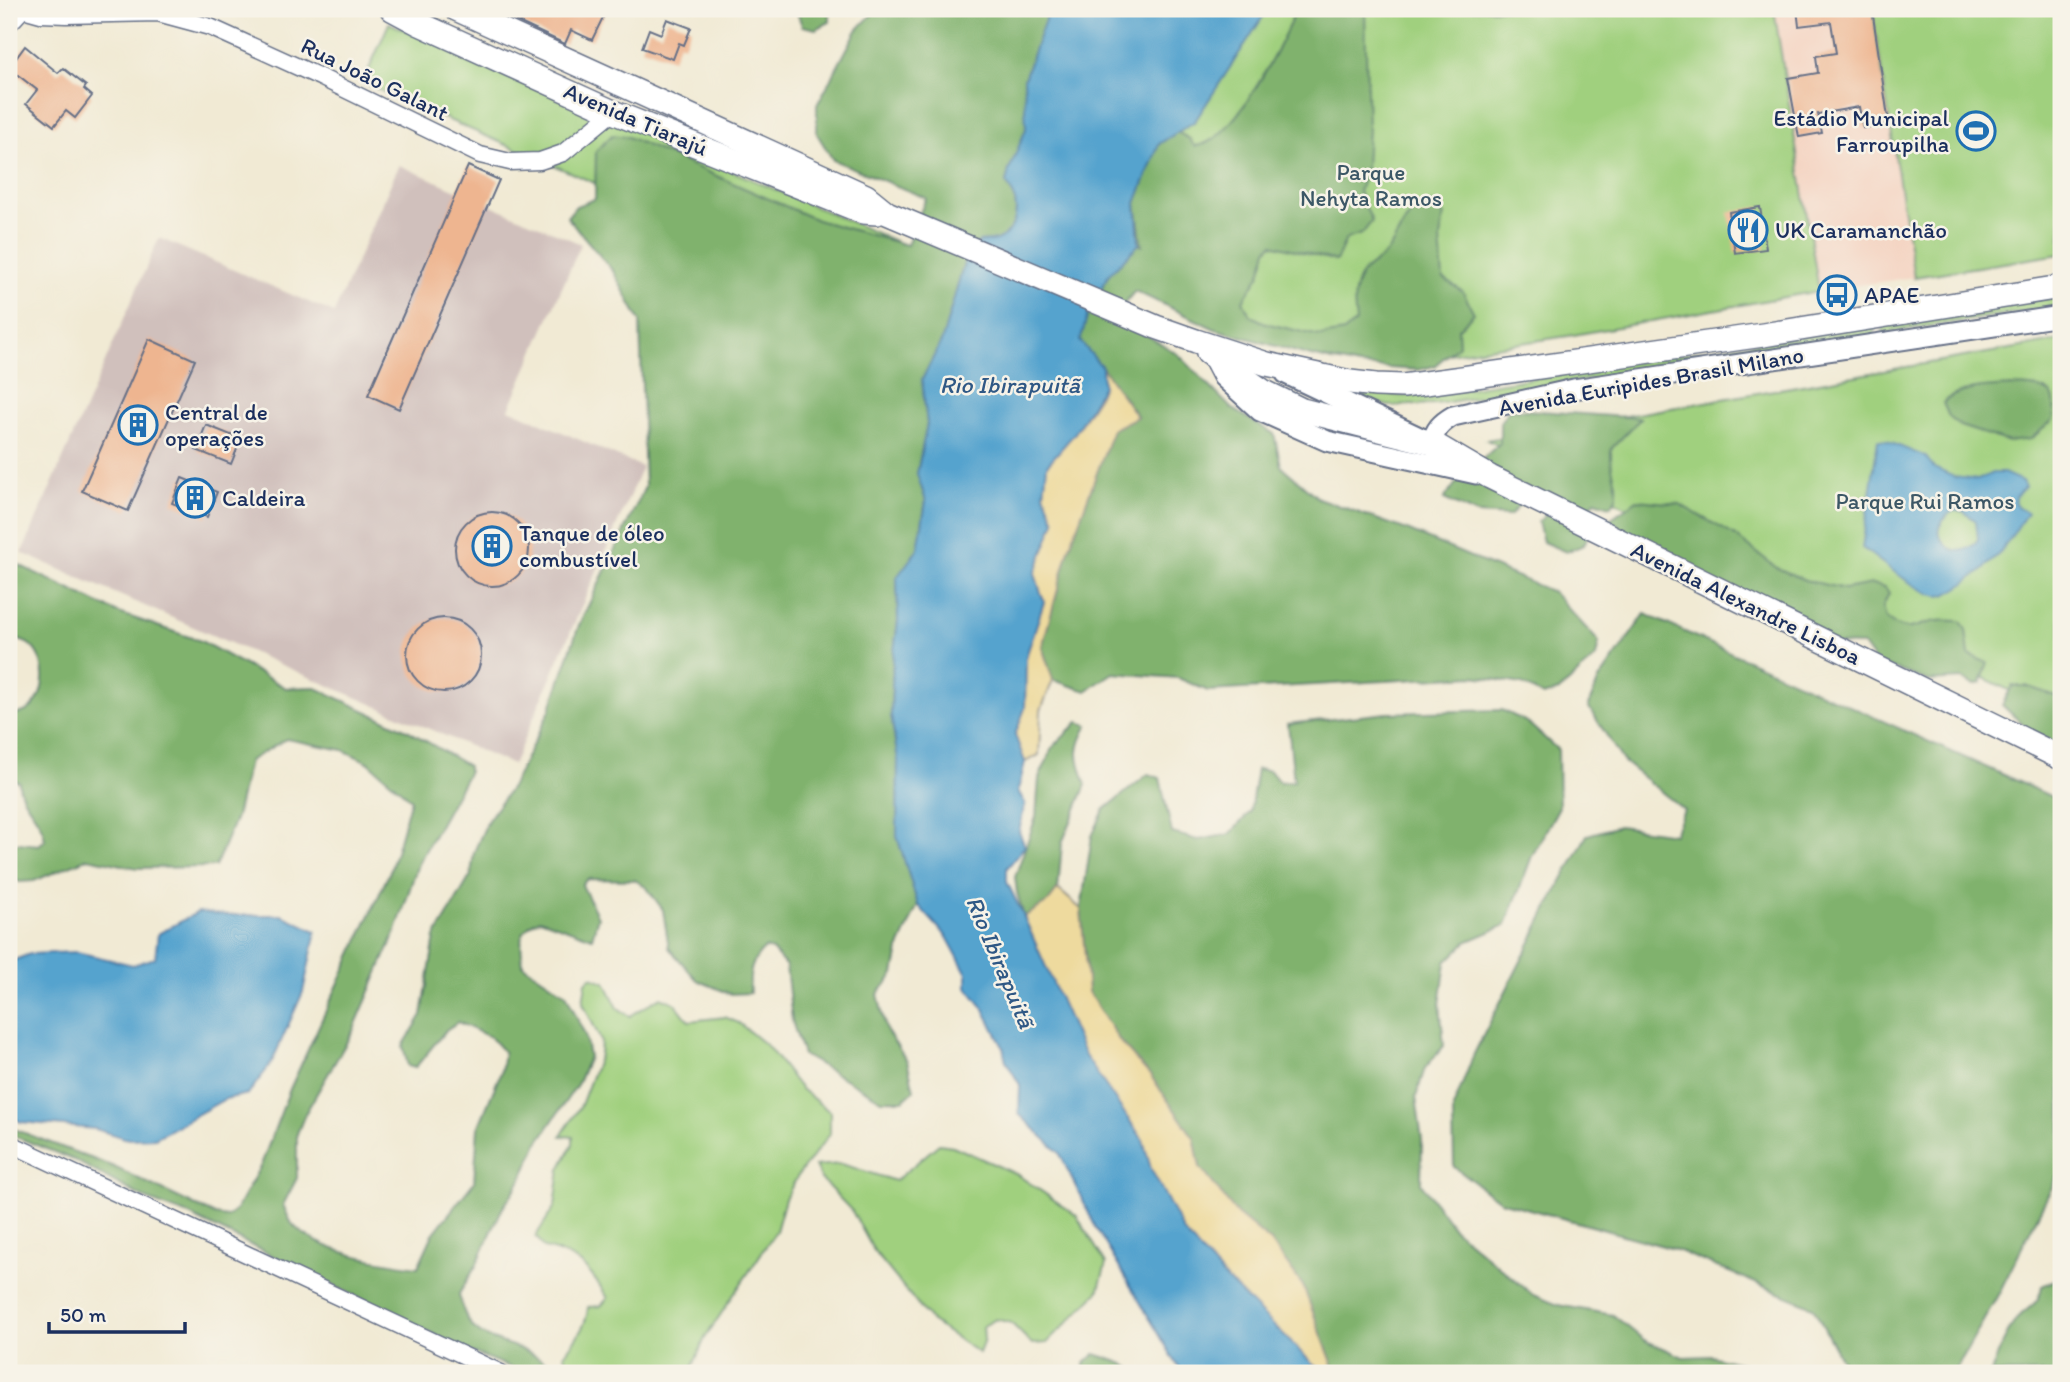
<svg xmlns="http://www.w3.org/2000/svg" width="2070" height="1382" font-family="Itim,sans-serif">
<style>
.built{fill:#f4d3c1}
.industrial{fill:#d0c0bc}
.green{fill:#a0d07e;stroke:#5e806e;stroke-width:2}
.forest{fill:#80b26d;stroke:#4e7066;stroke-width:2}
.sand{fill:#eeda9e;stroke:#84847e;stroke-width:2}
.water{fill:#54a3ce;stroke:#386996;stroke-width:2;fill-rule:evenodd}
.building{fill:#eeb590}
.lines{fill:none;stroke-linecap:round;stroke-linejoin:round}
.minor-casing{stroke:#667087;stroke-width:19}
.tertiary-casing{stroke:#667087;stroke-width:23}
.secondary-casing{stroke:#667087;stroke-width:26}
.minor{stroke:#fff;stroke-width:16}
.tertiary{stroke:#fff;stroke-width:19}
.secondary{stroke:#fff;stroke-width:23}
.labels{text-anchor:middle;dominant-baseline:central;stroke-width:5;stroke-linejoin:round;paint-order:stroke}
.street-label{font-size:23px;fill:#1b2f5e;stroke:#f7f3e8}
.poi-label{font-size:23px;fill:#1b2f5e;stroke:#f7f3e8;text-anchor:start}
.park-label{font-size:23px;fill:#3c5766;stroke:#f7f3e8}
.water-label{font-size:24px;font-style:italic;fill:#2f5885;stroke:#f7f3e8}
</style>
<rect width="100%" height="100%" fill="#f7f3e8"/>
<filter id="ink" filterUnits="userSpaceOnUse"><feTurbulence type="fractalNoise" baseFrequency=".0143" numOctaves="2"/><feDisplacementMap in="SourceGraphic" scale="14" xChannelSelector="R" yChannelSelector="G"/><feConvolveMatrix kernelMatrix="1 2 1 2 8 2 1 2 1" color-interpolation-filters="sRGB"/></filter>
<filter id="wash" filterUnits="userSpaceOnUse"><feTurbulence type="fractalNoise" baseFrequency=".00686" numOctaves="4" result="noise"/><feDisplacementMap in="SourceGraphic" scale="28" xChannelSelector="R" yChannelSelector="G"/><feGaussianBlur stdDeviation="1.57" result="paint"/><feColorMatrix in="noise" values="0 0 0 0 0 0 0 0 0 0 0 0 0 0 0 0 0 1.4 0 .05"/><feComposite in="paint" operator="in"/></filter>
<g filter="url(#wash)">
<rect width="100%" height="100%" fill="#f1ead4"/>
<polygon class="built" points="1774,9 1872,9 1914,277 1819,291"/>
<polygon class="industrial" points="399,165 581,244 509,409 642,467 513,765 22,553 159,238 334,313"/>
<g class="green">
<polygon points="1268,9 1774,9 1819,291 1568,336 1402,361 1366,364 1331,361 1253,338 1109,274 1139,244 1136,203 1159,144 1195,121"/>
<polygon points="1872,9 2061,9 2061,254 1914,277"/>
<polygon points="389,23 932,257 912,320 363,83"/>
<polygon points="2061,295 2061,306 1884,333 1882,323"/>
<polygon points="1874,324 1875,334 1436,404 1389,406 1346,396 1348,389 1403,396 1433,394"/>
<polygon points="2061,340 2061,715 1487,440"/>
<path d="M591,977L605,982L618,1008L630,1016L661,997L675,1003L689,1021L725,1017L739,1023L768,1047L801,1089L830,1112V1134L799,1174L785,1199L776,1231L705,1338L690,1373H577L573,1372L564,1355C575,1340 587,1326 588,1307L601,1306L608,1298C589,1269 580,1256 544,1248L536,1236L555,1206L560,1169L573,1144V1137L561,1136L581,1105L600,1055L601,1041L583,1003L586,982Z"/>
<polygon points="939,1144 953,1146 1016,1174 1076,1215 1106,1264 1098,1292 1047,1343 1032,1344 1011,1323 996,1319 983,1326 984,1340 979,1353 931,1321 874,1251 852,1211 821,1179 815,1166 842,1164 895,1181"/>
</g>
<g class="forest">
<polygon points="796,9 830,9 830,22 816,29 802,26"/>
<path d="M877,9H1049L1024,79L1027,129L1009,170L1006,183C1021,200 1020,230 996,240C991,242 984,241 979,242L966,257L942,340L922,380L927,424L917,474L926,501L918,549L897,578L898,621L893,659L891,715L898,760L897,836L918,905L900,945L894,974L878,994L886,1030L907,1061L914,1090L903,1100H882L803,1055L792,1021L786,966L772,950L765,948C750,962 749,973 750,993L730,994L697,980L669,948L663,910L647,888L635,880L587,879L582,885L598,917L592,938L540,919C516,930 521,942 523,965L566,994L585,1035L589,1057L578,1083L539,1141L521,1180L501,1211L476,1266L459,1294C469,1346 496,1335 534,1355C545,1361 555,1369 567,1373H525L466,1350L189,1215L148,1200L74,1160L9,1134V1127L114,1167L215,1215L227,1217L236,1210L261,1165L290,1089L391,869L411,799L368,762L343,750L286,739L249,761L236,817L215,867L137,868L88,858L34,881L19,882L9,874V842L39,845L45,840C42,815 19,803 19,782L9,777V705L14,714C46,714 52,663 30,645C25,641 15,639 9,637V560L116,612L201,641L286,688L314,687L409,731L468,766V773L418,864L396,931L353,1031L305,1114L297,1134V1178L283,1205C286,1211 289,1220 293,1225C321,1253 381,1262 418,1267L433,1234L474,1182L478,1128L501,1072L504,1052L490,1037L458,1022L446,1030L415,1068L408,1066L403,1046L422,1015L435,937L471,875L474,852L488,820L512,786L550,710L579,625L645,487L640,321L613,271L567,217L576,206L595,199L596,151L612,135L628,137L817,220L907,245L926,198L833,160L817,134V105L857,30Z"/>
<path d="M1296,9H1365L1368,129L1366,169L1359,192L1372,221L1362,234L1346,239L1336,261L1272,244L1267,250L1260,274L1243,301L1250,315L1265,323L1320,336L1344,332L1356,322C1354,306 1352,288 1362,274C1368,265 1380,261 1387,252C1402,233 1405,205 1434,204L1444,215L1440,238L1443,278L1463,292L1474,313L1458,329L1459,345L1434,366L1418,370L1359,366L1311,356L1215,329L1135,291L1124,304L1123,326L1145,334L1179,355L1231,408L1274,434L1281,466L1318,498L1407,530L1553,592L1599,642L1596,657L1559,691L1543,696L1522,684L1474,676L1208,691L1178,678L1113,673L1086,691L1053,680L1042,647L1069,549L1113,429L1137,416L1102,367L1080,341L1088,314L1109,274L1139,244L1142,246L1136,203L1159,144L1177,132L1190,139L1194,146C1232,147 1283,41 1296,9Z"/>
<path d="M2010,386C2021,387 2048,385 2053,397C2056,403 2054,413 2053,420L2031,439L2009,442L1960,426L1949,417L1943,403C1958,387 1989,388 2010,386Z"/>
<path d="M1510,409L1641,418L1611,449C1611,454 1611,461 1612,467C1614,481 1623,493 1611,506L1595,501L1590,507L1594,521L1584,545L1566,552L1543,542L1538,522L1552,509L1524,500L1510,516L1477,514L1444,499L1457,482L1500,443V422Z"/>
<path d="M1637,500L1679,504L1734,535L1777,568L1805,580L1845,589L1872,584L1885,587L1889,593L1883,606L1886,619C1910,636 1913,625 1936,621C1944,620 1953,621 1961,621L1966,630L1969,655L1988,663L1981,683L1974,685L1962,679L1929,681L1876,663L1863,645L1831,644L1599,529L1610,519Z"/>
<polygon points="1645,614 2061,801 2061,1169 1999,1293 1954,1373 1848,1373 1813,1307 1674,1249 1500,1201 1454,1167 1453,1108 1474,1054 1555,894 1587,835 1619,826 1674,834 1684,810 1623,761 1588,706 1599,680"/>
<polygon points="2012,686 2026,686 2061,698 2061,751 2035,736 2002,705"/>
<polygon points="1502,710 1527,722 1558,750 1559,807 1532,856 1506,925 1466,942 1446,962 1440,1004 1444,1046 1425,1068 1416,1097 1422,1140 1421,1183 1454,1229 1533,1295 1558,1305 1613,1315 1644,1340 1683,1357 1711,1356 1769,1371 1771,1373 1336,1373 1303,1286 1271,1242 1237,1214 1200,1167 1194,1138 1150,1075 1121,1043 1088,992 1081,909 1092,836 1104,810 1148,774 1160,778 1172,833 1198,840 1230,834 1250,812 1257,769 1270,771 1280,782 1294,781 1288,724 1387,713"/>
<path d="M1078,722L1088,725C1073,751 1077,758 1086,785L1062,843L1058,889L1048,902L1024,917L1017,893L1015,877L1036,817L1039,778L1053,747Z"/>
<path d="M2055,1280L2061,1285V1373H1991C1997,1355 2004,1337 2015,1321C2027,1306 2038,1308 2042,1286Z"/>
<polygon points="1095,1354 1124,1364 1137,1373 1084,1373 1084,1364"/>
</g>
<g class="sand">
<polygon points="1102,367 1137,417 1113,429 1069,549 1042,647 1053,680 1041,710 1039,755 1025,762 1015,735 1025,708 1026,657 1044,602 1035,574 1055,521 1044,494 1047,465 1075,433 1097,399 1103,386"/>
<polygon points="1058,889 1081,909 1088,992 1121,1043 1150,1075 1194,1138 1200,1167 1237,1214 1271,1242 1303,1286 1336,1373 1316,1367 1226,1279 1185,1234 1151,1169 1143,1140 1085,1056 1024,917 1048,902"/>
</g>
<g class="water">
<path d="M1049,9H1268L1195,121L1159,144L1136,203L1139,244L1109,274L1088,314L1080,341L1102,367L1103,386L1075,433L1047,465L1044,494L1055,521L1035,574L1044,602L1026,657L1025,708L1015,735L1025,762L1018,791L1025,803L1019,832L1025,846L1007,868V882L1024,917L1085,1056L1143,1140L1151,1169L1185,1234L1226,1279L1316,1367L1336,1373H1182L1096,1228L1059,1152L1019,1114L1020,1085L1006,1061L1003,1047L984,1009L967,987V974L947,937L918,905L897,836L898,760L891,715L893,659L898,621L897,577L918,549L926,501L917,474L927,424L922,380L942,340L966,257L979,242C984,241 991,242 996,240C1020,230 1021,200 1006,183L1009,170L1026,129L1024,79Z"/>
<path d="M1878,440L1887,441L1926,457L1934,468L1954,477L1978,480L1992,473H2004L2022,481L2025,487C2018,494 2013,497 2017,507L2027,513C2017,527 2008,544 1996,557C1987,567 1952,596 1939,596C1921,595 1878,559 1862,548ZM1953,511H1963L1976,521L1978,539C1960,569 1918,534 1953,511Z"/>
<polygon points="198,912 226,915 282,915 316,931 303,992 271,1064 248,1094 225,1099 155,1138 128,1139 95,1129 21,1122 9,1116 9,962 30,954 77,952 133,965 155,958 158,934"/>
</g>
<g id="blocks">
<g class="building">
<polygon points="521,9 607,9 592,40 571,30 565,44 516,21"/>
<polygon points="1797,9 1872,9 1889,124 1863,128 1859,107 1818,114 1822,133 1799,137 1788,78 1818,73 1816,56 1836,53 1831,22 1799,26"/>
<polygon points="667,19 691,28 684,45 679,43 673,59 642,48 649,29 661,34"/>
<polygon points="25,46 58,73 63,68 86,86 84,89 92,96 75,118 66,111 54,126 26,104 37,90 9,68"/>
<polygon points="468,166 499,180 399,409 368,395"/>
<polygon points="1760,207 1766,249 1735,253 1729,212"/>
<polygon points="149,339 195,360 128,511 82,491"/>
<polygon points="206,425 241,439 231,464 196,450"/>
<polygon points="182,478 217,492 207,517 172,503"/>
<circle cx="492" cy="549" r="37"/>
<circle cx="444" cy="655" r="37"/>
</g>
</g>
</g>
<g filter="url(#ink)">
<use href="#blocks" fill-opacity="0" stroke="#667087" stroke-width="2"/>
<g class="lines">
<g class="minor-casing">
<g id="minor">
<polyline points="23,9 41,14 66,15 158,13 210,27 320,77 480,155 510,162 540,161 563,153 613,112"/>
<polyline points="9,24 23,9"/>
<polyline points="9,1143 501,1373"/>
</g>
</g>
<g class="tertiary-casing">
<g id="tertiary">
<polyline points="1212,356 1223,377 1260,411 1327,441 1476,474"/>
<path d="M1286,374L1432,443C1435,429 1441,423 1453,416L1574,389L2061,316"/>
</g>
</g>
<g class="secondary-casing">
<g id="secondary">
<polyline points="392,9 420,24 613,112 863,212 877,213"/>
<polyline points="456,9 866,196 887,213 1156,327 1196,341 1267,364 1350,382 1376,385 1403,386 1462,378 1763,335 2061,287"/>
<polyline points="1208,353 1263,391 1302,410 1432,443 1490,477 2061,758"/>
</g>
</g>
<use href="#minor" class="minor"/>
<use href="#tertiary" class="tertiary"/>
<use href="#secondary" class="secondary"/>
</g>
</g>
<defs>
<g id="stadium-ring" transform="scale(2.0125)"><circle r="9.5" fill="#f7f3e8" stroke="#1f6fb2" stroke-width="1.5"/><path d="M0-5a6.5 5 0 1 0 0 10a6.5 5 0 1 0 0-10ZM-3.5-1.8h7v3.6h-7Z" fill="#1f6fb2"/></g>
<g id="restaurant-ring" transform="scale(2.0125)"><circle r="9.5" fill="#f7f3e8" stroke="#1f6fb2" stroke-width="1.5"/><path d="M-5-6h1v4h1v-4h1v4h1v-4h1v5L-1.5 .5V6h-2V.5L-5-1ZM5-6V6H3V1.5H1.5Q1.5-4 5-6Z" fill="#1f6fb2"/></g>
<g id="bus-ring" transform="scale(2.0125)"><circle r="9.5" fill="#f7f3e8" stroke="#1f6fb2" stroke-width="1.5"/><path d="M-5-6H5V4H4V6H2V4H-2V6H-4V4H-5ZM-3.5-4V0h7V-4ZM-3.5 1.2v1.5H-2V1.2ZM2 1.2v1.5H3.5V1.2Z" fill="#1f6fb2"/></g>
<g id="building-ring" transform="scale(2.0125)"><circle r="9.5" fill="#f7f3e8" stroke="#1f6fb2" stroke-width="1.5"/><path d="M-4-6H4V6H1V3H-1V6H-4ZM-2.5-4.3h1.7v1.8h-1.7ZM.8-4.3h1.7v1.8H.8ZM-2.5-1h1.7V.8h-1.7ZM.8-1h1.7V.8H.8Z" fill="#1f6fb2"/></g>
</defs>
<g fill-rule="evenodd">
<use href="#stadium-ring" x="1976" y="131"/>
<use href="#restaurant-ring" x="1748" y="230"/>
<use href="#bus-ring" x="1837" y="295"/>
<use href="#building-ring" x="138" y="425"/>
<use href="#building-ring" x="195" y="498"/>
<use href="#building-ring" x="492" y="546"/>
</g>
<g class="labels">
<g class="street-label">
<text transform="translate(375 79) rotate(26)">Rua João Galant</text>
<text transform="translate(636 119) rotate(23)">Avenida Tiarajú</text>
<text transform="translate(1651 381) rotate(-10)">Avenida Euripides Brasil Milano</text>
<text transform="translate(1746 603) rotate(26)">Avenida Alexandre Lisboa</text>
</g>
<g class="poi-label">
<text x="1949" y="118" text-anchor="end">Estádio Municipal<tspan x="1949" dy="26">Farroupilha</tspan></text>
<text x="1775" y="230">UK Caramanchão</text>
<text x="1864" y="295">APAE</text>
<text x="165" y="412">Central de<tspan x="165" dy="26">operações</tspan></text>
<text x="222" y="498">Caldeira</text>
<text x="519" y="533">Tanque de óleo<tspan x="519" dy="26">combustível</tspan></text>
</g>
<g class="park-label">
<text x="1371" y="172">Parque<tspan x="1371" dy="26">Nehyta Ramos</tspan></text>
<text x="1925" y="501">Parque Rui Ramos</text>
</g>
<g class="water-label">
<text x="1010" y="384">Rio Ibirapuitã</text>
<text transform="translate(1001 962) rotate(67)">Rio Ibirapuitã</text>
</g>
</g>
<rect width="2070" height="1382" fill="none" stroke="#f7f3e8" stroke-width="35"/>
<path d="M49 1322v10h136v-10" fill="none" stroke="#1b2f5e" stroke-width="3.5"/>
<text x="60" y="1322" font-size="21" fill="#1b2f5e" stroke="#f7f3e8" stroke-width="5" paint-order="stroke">50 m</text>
</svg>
